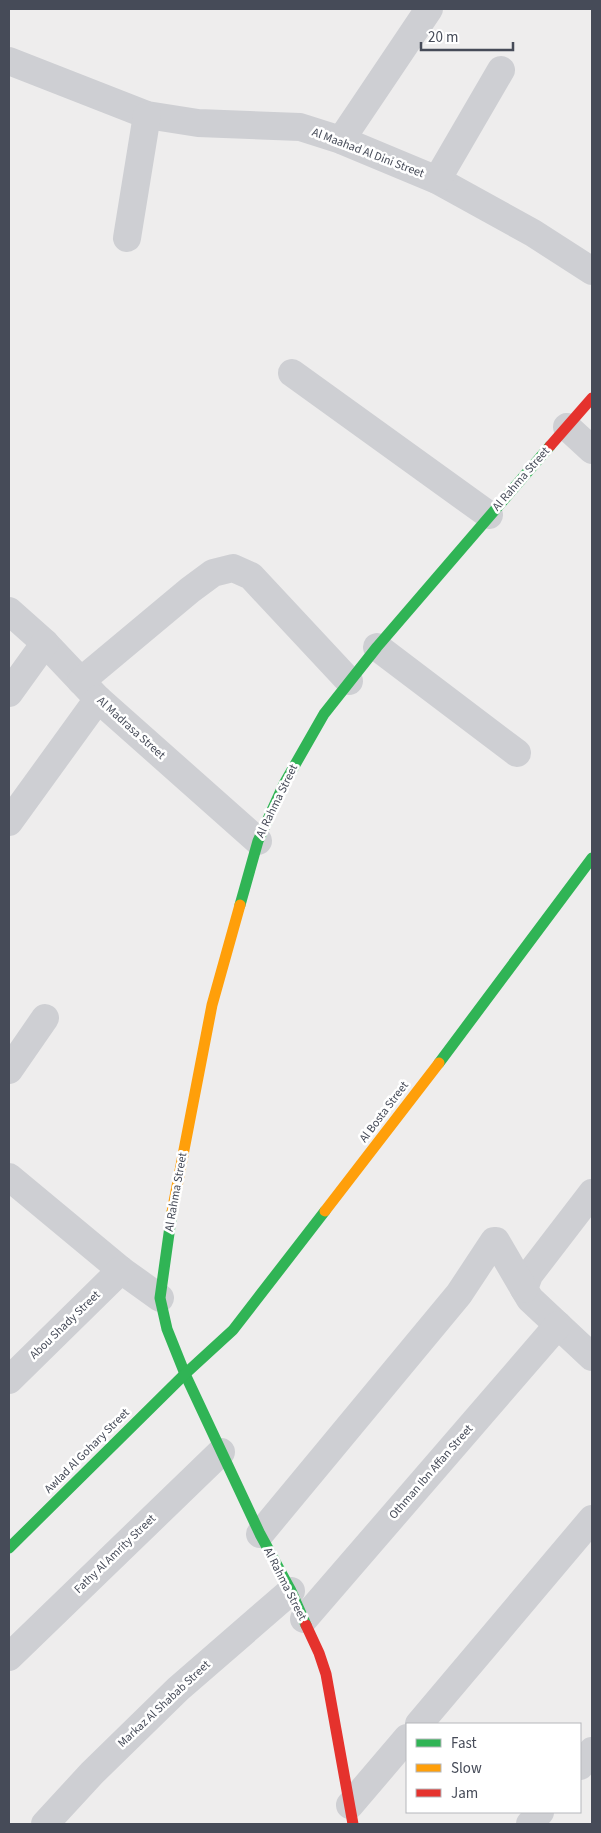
<svg xmlns="http://www.w3.org/2000/svg" width="601" height="1833" font-family="'Source Sans 3',sans-serif">
<style>
.lines{fill:none;stroke-linecap:round;stroke-linejoin:round}
.street{stroke:#cecfd3;stroke-width:28}
.fast{stroke:#30b455;stroke-width:11}
.slow{stroke:#ff9f0a;stroke-width:11}
.jam{stroke:#e5322d;stroke-width:11}
.labels{text-anchor:middle;dominant-baseline:central;stroke-width:5;stroke-linejoin:round;paint-order:stroke}
.street-label{font-size:12px;fill:#464b58;stroke:#fff}
</style>
<rect width="100%" height="100%" fill="#eeeded"/>
<g class="lines">
<g class="street">
<polyline points="9,61 147,115 198,123 300,127 341,140 437,180 533,233 592,271"/>
<polyline points="341,140 429,9"/>
<polyline points="437,180 501,70"/>
<polyline points="127,238 147,115"/>
<polyline points="292,373 489,515"/>
<polyline points="567,427 592,450"/>
<polyline points="9,611 45,643 98,699 258,841"/>
<polyline points="377,647 517,753"/>
<polyline points="81,681 190,590 213,573 233,568 251,576 349,681"/>
<polyline points="9,693 45,643"/>
<polyline points="9,822 98,699"/>
<polyline points="9,1070 45,1018"/>
<polyline points="9,1177 121,1270 160,1298"/>
<polyline points="592,1193 529,1275 524,1289 530,1299 592,1357"/>
<polyline points="9,1380 121,1270"/>
<polyline points="260,1534 459,1294 494,1241 496,1241 524,1289"/>
<polyline points="304,1619 558,1325"/>
<polyline points="9,1657 221,1452"/>
<polyline points="419,1724 592,1519"/>
<polyline points="580,1766 592,1751"/>
<polyline points="350,1805 407,1738"/>
<polyline points="45,1824 92,1773 178,1689 291,1591"/>
<polyline points="530,1824 540,1812"/>
</g>
<g class="fast">
<polyline points="240,905 258,841 284,784 324,714 377,647 550,446"/>
<polyline points="439,1063 592,858"/>
<polyline points="172,1212 160,1298 167,1329 185,1374 260,1534 291,1591 306,1625"/>
<polyline points="9,1548 185,1374 233,1330 325,1211"/>
</g>
<g class="slow">
<polyline points="325,1211 439,1063"/>
<polyline points="172,1212 212,1005 240,905"/>
</g>
<g class="jam">
<polyline points="550,446 592,398"/>
<polyline points="306,1625 319,1653 326,1674 353,1824"/>
</g>
</g>
<g class="labels">
<g class="street-label">
<text transform="translate(368 153) rotate(21)">Al Maahad Al Dini Street</text>
<text transform="translate(521 479) rotate(-49)">Al Rahma Street</text>
<text transform="translate(131 728) rotate(42)">Al Madrasa Street</text>
<text transform="translate(277 801) rotate(-64)">Al Rahma Street</text>
<text transform="translate(384 1112) rotate(-53)">Al Bosta Street</text>
<text transform="translate(176 1192) rotate(-80)">Al Rahma Street</text>
<text transform="translate(65 1325) rotate(-44)">Abou Shady Street</text>
<text transform="translate(87 1451) rotate(-45)">Awlad Al Gohary Street</text>
<text transform="translate(431 1472) rotate(-49)">Othman Ibn Affan Street</text>
<text transform="translate(115 1554) rotate(-44)">Fathy Al Amrity Street</text>
<text transform="translate(285 1584) rotate(63)">Al Rahma Street</text>
<text transform="translate(164 1704) rotate(-43)">Markaz Al Shabab Street</text>
</g>
</g>
<rect width="601" height="1833" fill="none" stroke="#464b58" stroke-width="20"/>
<rect x="406" y="1723" width="175" height="90" fill="#ffffff" stroke="#b5b7bc"/>
<rect x="416" y="1739" width="25" height="8" fill="#30b455" stroke="#b5b7bc"/>
<text x="451" y="1748" font-size="15" fill="#464b58">Fast</text>
<rect x="416" y="1764" width="25" height="8" fill="#ff9f0a" stroke="#b5b7bc"/>
<text x="451" y="1773" font-size="15" fill="#464b58">Slow</text>
<rect x="416" y="1789" width="25" height="8" fill="#e5322d" stroke="#b5b7bc"/>
<text x="451" y="1798" font-size="15" fill="#464b58">Jam</text>
<path d="M421 42v8h92v-8" fill="none" stroke="#464b58" stroke-width="2.5"/>
<text x="428" y="42" font-size="15" fill="#464b58" stroke="#ffffff" stroke-width="4" paint-order="stroke">20 m</text>
</svg>
